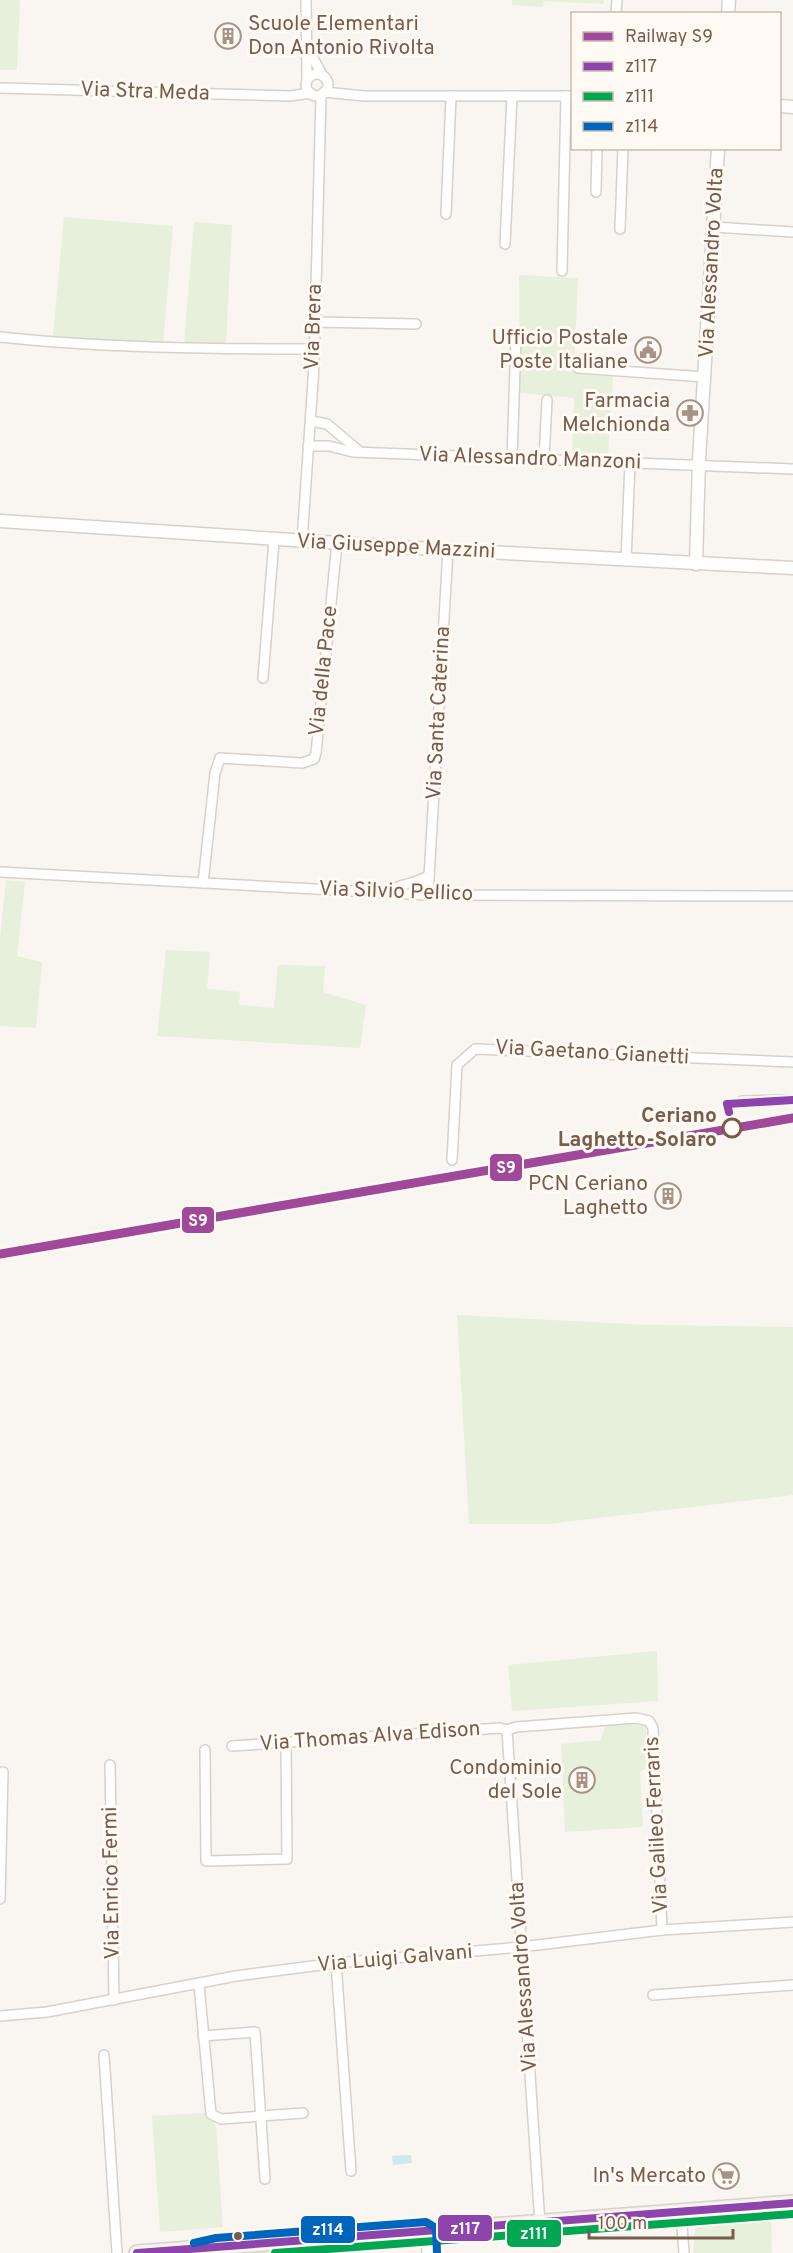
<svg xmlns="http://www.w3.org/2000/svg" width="793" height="2253" font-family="Overpass,sans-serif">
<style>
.green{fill:#e7f0db}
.water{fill:#d0e8ea}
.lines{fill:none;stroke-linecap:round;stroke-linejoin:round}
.minor-casing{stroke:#d7d1cb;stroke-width:12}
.tertiary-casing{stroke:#d7d1cb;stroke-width:15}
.primary-casing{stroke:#dad1cc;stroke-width:18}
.minor{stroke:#fefefd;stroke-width:9}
.tertiary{stroke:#fefefd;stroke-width:12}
.primary{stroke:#f3eee8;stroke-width:15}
.bus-1-casing{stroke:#fffaf3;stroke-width:12}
.bus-2-casing{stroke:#fffaf3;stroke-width:12}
.bus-3-casing{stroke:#fffaf3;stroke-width:12}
.bus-1{stroke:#8e44ad;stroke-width:8}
.bus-2{stroke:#00a651;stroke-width:8}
.bus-3{stroke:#0065bd;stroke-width:8}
.rail-1-casing{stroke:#fffaf3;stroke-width:14}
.rail-1{stroke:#a0499a;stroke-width:9}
.stop-dot{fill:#fffaf3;stroke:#7a5c4d;stroke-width:3}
.bus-dot{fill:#7a5c4d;stroke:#fffaf3;stroke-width:2}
.labels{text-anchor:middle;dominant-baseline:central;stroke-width:6;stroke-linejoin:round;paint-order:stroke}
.poi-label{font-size:21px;fill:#7a5c4d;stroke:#fffaf3;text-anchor:end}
.street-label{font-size:21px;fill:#7a5c4d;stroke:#fffaf3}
.stop-label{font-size:21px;font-weight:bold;fill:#7a5c4d;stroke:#fffaf3;text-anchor:end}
.line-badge{stroke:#fffaf3;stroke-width:2}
.badge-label{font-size:16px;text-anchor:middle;font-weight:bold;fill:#fff}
</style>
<rect width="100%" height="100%" fill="#f9f5f0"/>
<g class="green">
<polygon points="0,0 20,0 17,70 0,70"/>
<polygon points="512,0 604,0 603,4 544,1 543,7 512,5"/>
<polygon points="64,217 173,226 163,345 53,336"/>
<polygon points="194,222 232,225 226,343 184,344"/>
<polygon points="519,275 578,278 574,373 613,377 608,454 572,452 574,398 520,393"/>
<polygon points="6,880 25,882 17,956 42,962 36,1028 0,1026 0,938"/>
<polygon points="166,950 210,952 207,989 240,992 239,1005 274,1008 278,965 325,966 323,992 366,1005 360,1048 157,1036"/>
<polygon points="457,1315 650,1325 793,1327 793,1495 547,1524 469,1524"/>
<polygon points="657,1651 658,1701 512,1711 508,1665"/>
<polygon points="641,1724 646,1728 649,1766 640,1772 643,1827 565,1832 561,1744 601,1740 605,1726"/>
<polygon points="204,2113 216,2126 223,2227 160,2232 152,2116"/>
<polygon points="771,2218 772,2253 693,2253 695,2226 702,2223"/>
</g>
<polygon class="water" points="411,2155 412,2163 393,2165 392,2156"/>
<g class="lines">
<g class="minor-casing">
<g id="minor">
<polyline points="306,0 307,80"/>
<polyline points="616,14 617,0"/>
<polyline points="309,50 322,75"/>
<circle cx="317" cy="85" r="11"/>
<polyline points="0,88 290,96 311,93"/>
<polyline points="324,92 364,96 572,96"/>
<polyline points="596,192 597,148"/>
<polyline points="446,214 451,96"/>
<polyline points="714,227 793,232"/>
<polyline points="620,229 623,148"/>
<polyline points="505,244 512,96"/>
<polyline points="562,271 566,96"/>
<polyline points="315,322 416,324"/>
<path d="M0,337C105,348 208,349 314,349"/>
<polyline points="578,368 705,377"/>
<polyline points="311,421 327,424 359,451"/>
<polyline points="308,446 329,446 353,452 793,469"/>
<polyline points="512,458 516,339"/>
<polyline points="544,459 547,400"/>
<polyline points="302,541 314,366 321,95"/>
<polyline points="626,561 630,462"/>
<polyline points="263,678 274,540"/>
<polyline points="0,872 428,895 793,896"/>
<polyline points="203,883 215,773 220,758 302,763 314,759 316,753 337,543"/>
<path d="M388,892C401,882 416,885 429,875"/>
<polyline points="428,895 448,550"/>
<polyline points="742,1101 793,1100"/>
<polyline points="452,1160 457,1065 475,1049 793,1062"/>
<polyline points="507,1730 540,2224"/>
<polyline points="507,1730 516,1727 636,1718 649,1721 653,1728 662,1930"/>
<polyline points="232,1746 500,1728 507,1730"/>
<polyline points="205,1750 206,1861 287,1859 286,1742"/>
<polyline points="110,1765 114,2000"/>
<polyline points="0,1899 3,1772"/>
<polyline points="336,1963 351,2171"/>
<polyline points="199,1985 211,2114 221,2119 303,2113"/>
<polyline points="653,1995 793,1985"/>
<polyline points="0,2016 47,2012 236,1976 336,1963 521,1947 662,1930 793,1922"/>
<polyline points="203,2036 255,2032 265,2179"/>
<polyline points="104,2055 117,2253"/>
<polyline points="681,2212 684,2253"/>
<polyline points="426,2232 427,2253"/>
</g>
</g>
<g class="tertiary-casing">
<g id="tertiary">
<polyline points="728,14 729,0"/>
<polyline points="780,106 793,107"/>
<polyline points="0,521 448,550 793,568"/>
<polyline points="696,564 699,460 718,148"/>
</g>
</g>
<g class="primary-casing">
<polyline id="primary" points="137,2253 793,2203"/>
</g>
<use href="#minor" class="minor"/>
<use href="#tertiary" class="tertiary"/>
<use href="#primary" class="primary"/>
<g class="bus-1-casing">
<g id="bus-1">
<polyline points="729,1112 727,1104 793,1100"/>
<polyline points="137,2253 793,2203"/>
</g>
</g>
<g class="bus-2-casing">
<polyline id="bus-2" points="275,2253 793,2214"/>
</g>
<g class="bus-3-casing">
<polyline id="bus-3" points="194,2243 216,2238 426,2222 436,2228 437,2253"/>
</g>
<use href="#bus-1" class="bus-1"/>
<use href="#bus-2" class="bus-2"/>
<use href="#bus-3" class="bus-3"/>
<g class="rail-1-casing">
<polyline id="rail-1" points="0,1254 793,1118"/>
</g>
<use href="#rail-1" class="rail-1"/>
</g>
<defs>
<g id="building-ring" transform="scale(1.35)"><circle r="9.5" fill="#fffaf3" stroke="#a69286" stroke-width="1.5"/><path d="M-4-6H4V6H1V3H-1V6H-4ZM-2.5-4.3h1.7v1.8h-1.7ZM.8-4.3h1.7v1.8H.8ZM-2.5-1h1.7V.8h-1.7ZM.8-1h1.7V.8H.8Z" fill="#a69286"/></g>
<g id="civic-ring" transform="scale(1.35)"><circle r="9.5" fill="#fffaf3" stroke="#a69286" stroke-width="1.5"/><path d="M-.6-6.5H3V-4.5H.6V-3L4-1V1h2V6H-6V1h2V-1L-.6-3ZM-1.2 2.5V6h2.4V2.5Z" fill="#a69286"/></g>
<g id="pharmacy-ring" transform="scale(1.35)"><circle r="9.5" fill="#fffaf3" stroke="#a69286" stroke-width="1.5"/><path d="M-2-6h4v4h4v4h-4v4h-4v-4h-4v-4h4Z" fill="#a69286"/></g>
<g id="supermarket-ring" transform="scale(1.35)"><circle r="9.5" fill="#fffaf3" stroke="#a69286" stroke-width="1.5"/><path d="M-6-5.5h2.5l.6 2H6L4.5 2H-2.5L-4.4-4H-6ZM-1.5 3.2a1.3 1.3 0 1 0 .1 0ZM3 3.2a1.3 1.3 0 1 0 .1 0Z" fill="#a69286"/></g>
</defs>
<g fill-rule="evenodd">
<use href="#building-ring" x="228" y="36"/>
<use href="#civic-ring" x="648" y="350"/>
<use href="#pharmacy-ring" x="690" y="413"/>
<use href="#building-ring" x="668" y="1196"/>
<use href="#building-ring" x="582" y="1780"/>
<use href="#supermarket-ring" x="726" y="2176"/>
</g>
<circle class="stop-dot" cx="732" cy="1128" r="9"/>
<circle class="bus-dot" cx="238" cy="2236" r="5"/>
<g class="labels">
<g class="poi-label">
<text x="248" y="24" text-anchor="start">Scuole Elementari<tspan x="248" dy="24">Don Antonio Rivolta</tspan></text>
<text x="628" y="338">Ufficio Postale<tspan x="628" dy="24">Poste Italiane</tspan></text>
<text x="670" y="401">Farmacia<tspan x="670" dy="24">Melchionda</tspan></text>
<text x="648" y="1184">PCN Ceriano<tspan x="648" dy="24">Laghetto</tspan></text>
<text x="562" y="1768">Condominio<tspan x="562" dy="24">del Sole</tspan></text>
<text x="706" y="2176">In's Mercato</text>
</g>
<g class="street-label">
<text transform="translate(145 92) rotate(2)">Via Stra Meda</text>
<text transform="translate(712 263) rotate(-87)">Via Alessandro Volta</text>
<text transform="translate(314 327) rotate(-88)">Via Brera</text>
<text transform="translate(530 459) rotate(2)">Via Alessandro Manzoni</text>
<text transform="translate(396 547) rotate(3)">Via Giuseppe Mazzini</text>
<text transform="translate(324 671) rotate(-84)">Via della Pace</text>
<text transform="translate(439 713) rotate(-87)">Via Santa Caterina</text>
<text transform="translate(396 892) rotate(2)">Via Silvio Pellico</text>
<text transform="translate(592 1053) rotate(3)">Via Gaetano Gianetti</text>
<text transform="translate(370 1737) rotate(-4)">Via Thomas Alva Edison</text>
<text transform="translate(657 1825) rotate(-93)">Via Galileo Ferraris</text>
<text transform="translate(112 1883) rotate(-91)">Via Enrico Fermi</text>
<text transform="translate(395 1959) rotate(-5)">Via Luigi Galvani</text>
<text transform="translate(524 1977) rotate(-94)">Via Alessandro Volta</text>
</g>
<g class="stop-label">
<text x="717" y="1116">Ceriano<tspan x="717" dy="24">Laghetto-Solaro</tspan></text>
</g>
</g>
<g class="line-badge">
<rect x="489" y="1153" width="34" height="29" rx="6" fill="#a0499a"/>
<rect x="181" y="1206" width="34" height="28" rx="6" fill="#a0499a"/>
<rect x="437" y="2214" width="56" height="28" rx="6" fill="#8e44ad"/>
<rect x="300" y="2215" width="56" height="29" rx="6" fill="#0065bd"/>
<rect x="506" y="2219" width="56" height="29" rx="6" fill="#00a651"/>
</g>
<g class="badge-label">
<text x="506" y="1173">S9</text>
<text x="198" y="1226">S9</text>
<text x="465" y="2234">z117</text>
<text x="328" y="2235">z114</text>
<text x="534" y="2239">z111</text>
</g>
<rect x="571" y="12" width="210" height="138" fill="#fffaf3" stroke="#cabbb1" stroke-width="1.5"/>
<rect x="583" y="32" width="30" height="9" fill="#a0499a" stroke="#cabbb1" stroke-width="1.5"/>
<text x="625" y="42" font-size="18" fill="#7a5c4d">Railway S9</text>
<rect x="583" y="62" width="30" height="9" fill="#8e44ad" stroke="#cabbb1" stroke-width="1.5"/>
<text x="625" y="72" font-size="18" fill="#7a5c4d">z117</text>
<rect x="583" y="92" width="30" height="9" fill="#00a651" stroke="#cabbb1" stroke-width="1.5"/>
<text x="625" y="102" font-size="18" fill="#7a5c4d">z111</text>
<rect x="583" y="122" width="30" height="9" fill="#0065bd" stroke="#cabbb1" stroke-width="1.5"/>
<text x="625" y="132" font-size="18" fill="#7a5c4d">z114</text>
<path d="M589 2229v9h144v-9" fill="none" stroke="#7a5c4d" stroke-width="3"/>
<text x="598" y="2229" font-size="18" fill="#7a5c4d" stroke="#fffaf3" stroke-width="4.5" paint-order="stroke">100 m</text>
</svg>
